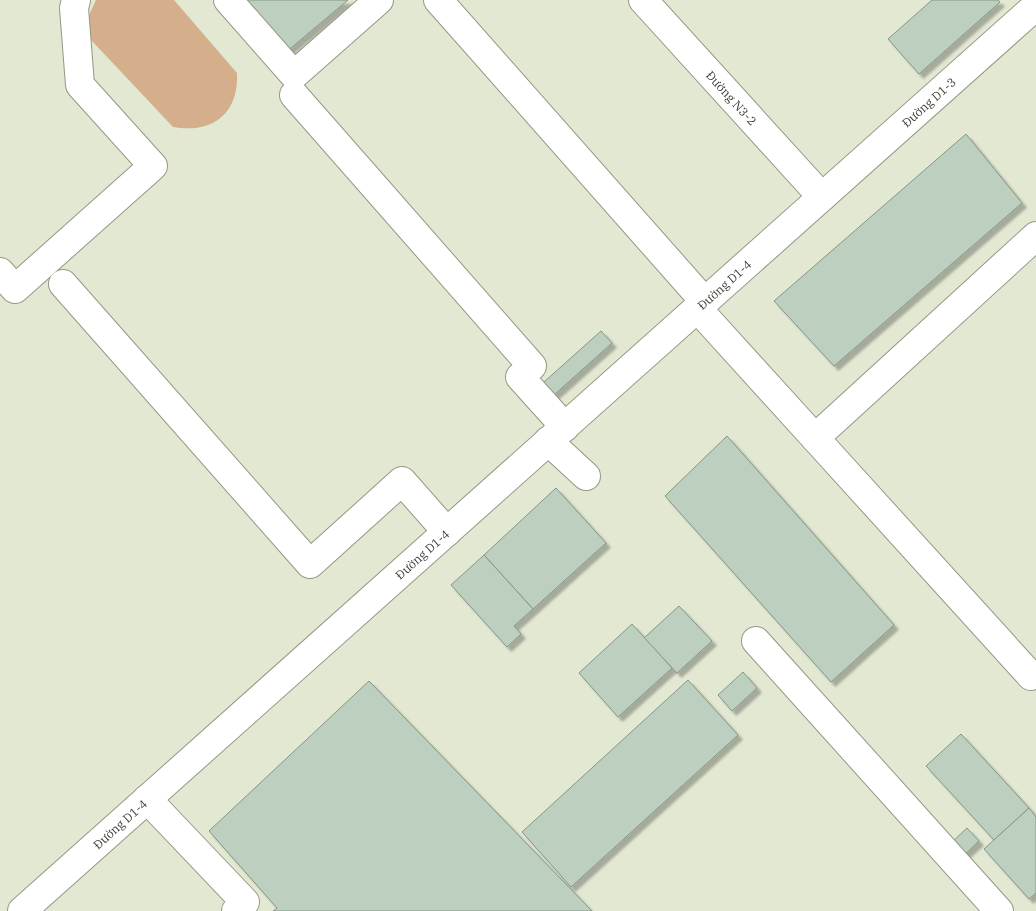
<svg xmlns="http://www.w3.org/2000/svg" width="1036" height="911" font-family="'IBM Plex Serif',serif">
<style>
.green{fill:#d5af8b}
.building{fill:#bdd0bf;stroke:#849686;filter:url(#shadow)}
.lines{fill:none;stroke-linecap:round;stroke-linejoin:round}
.minor-casing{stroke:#929984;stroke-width:30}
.minor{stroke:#fff;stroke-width:28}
.labels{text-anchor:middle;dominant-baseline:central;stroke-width:5;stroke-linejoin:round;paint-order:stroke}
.street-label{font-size:12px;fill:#3b3e35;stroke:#e2e8d2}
</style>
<defs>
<filter id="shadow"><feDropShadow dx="4.5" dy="4.5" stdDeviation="1" flood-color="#0004"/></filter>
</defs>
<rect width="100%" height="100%" fill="#e2e8d2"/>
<path class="green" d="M96,0H174L237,73C239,114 212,134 173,127L92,41L86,30L90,13Z"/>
<g class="building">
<polygon points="238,0 348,0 285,53"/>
<polygon points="932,0 998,0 1000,2 919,74 888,39"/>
<polygon points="966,134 1022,203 834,366 774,301"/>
<polygon points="601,331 612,343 554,395 544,382"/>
<polygon points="727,436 894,625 831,682 665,496"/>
<polygon points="556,488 606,543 533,609 484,555"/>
<polygon points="484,555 533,609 514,626 521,634 507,647 451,585"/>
<polygon points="679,606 712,641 677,673 644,638"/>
<polygon points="632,624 672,668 618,717 579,673"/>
<polygon points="743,672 757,688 732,711 718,695"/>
<polygon points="688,680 738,735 571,887 522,832"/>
<polygon points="369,681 592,911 273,911 277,908 209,831"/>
<polygon points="961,734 1029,808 994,840 926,766"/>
<polygon points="1029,808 1036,817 1036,893 1029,899 984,849"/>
<polygon points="967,828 979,841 962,857 950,844"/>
</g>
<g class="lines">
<g class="minor-casing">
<g id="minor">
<polyline points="228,0 294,75 379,0"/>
<polyline points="438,0 705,302"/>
<path id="s1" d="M643,0L822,197"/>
<polyline points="294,95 532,366 520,377 565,427"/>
<polyline points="0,272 15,289 153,166 80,85 74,8 76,0"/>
<polyline points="63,284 310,564 402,481 447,532"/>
<polyline points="697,308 815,438"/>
<polyline points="548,441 586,476"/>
<polyline points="756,641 999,911"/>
<polyline points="1031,676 815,438 1036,236"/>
<polyline points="147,799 245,902 236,911"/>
<path id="s2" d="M22,911L1036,6"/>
</g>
</g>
<use href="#minor" class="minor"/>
</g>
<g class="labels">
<g class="street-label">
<text stroke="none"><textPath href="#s1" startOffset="132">Đường N3-2</textPath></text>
<text stroke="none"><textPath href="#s2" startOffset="1215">Đường D1-3</textPath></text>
<text stroke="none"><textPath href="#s2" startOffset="941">Đường D1-4</textPath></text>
<text stroke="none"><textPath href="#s2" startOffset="536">Đường D1-4</textPath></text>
<text stroke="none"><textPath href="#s2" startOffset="131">Đường D1-4</textPath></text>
</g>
</g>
</svg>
